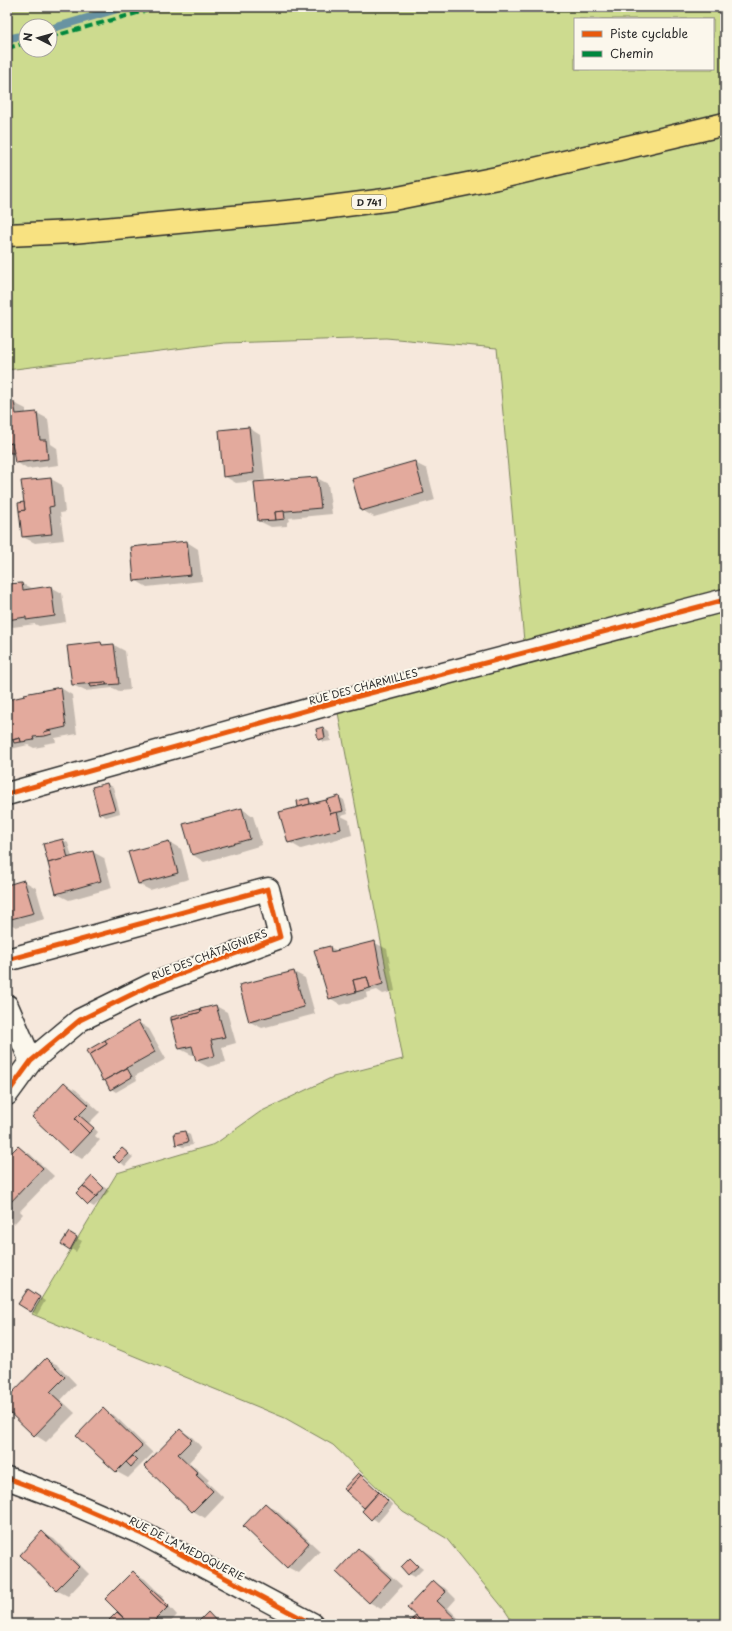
<svg xmlns="http://www.w3.org/2000/svg" width="732" height="1631" font-family="'Playpen Sans',sans-serif">
<style>
.green{fill:#cddb8f;stroke:#7c835d;fill-rule:evenodd}
.shadow{fill:#0003}
.lines{fill:none;stroke-linecap:round;stroke-linejoin:round}
.stream{stroke:#6893a2;stroke-width:8}
.building{fill:#e3aa9d;stroke:#2b2b2b}
.minor-casing{stroke:#2b2b2b;stroke-width:25}
.primary-casing{stroke:#2b2b2b;stroke-width:25}
.minor{stroke:#fbf7ec;stroke-width:22}
.primary{stroke:#f8e281;stroke-width:22}
.quiet{stroke:#00873e;stroke-width:4;stroke-dasharray:8 4;stroke-linecap:butt}
.cycleway-casing{stroke:#fbf7ec;stroke-width:8}
.cycleway{stroke:#e8590c;stroke-width:5}
.labels{text-anchor:middle;dominant-baseline:central;stroke-width:4;stroke-linejoin:round;paint-order:stroke}
.shield{fill:#fbf7ec;stroke:#696865;stroke-width:1}
.shield-label{font-size:9px;font-weight:bold;fill:#2b2b2b}
.street-label{font-size:10px;fill:#2b2b2b;stroke:#fbf7ec}
</style>
<rect width="100%" height="100%" fill="#f6e8dc"/>
<filter id="ink" filterUnits="userSpaceOnUse"><feTurbulence type="fractalNoise" baseFrequency=".025" numOctaves="2"/><feDisplacementMap in="SourceGraphic" scale="8" xChannelSelector="R" yChannelSelector="G"/><feConvolveMatrix kernelMatrix="1 2 1 2 8 2 1 2 1" color-interpolation-filters="sRGB"/></filter>
<g filter="url(#ink)">
<path class="green" d="M7,7H725V1624H514L504,1609L446,1538L403,1512L333,1445L285,1418L32,1314L117,1173L215,1144L260,1112L333,1077L403,1059L336,702L525,652L497,348L386,338L224,343L7,370ZM575,19H713V69H575ZM26,26H50V50H26Z"/>
<g class="shadow">
<polygon points="7,403 14,403 26,409 26,414 37,413 48,419 51,444 57,448 59,465 27,469 16,462 15,455 11,451 7,451"/>
<polygon points="249,428 260,435 265,480 236,483 224,476"/>
<polygon points="415,463 427,469 435,500 374,517 362,510"/>
<polygon points="317,478 328,484 332,514 289,518 290,521 287,522 287,526 271,527 259,521"/>
<polygon points="51,479 62,485 65,512 60,513 64,540 35,543 23,537 25,503"/>
<polygon points="187,542 198,549 202,581 147,587 135,580"/>
<polygon points="22,584 34,589 51,587 62,593 66,622 39,626 35,624 13,627 7,623 7,585"/>
<polygon points="101,643 105,646 114,645 125,651 130,690 119,691 113,688 85,691 73,685"/>
<polygon points="61,688 72,695 77,734 55,738 56,742 44,744 45,746 34,748 28,745 11,749 7,746 7,701"/>
<polygon points="323,728 329,732 331,741 324,742 319,739"/>
<polygon points="107,784 113,787 120,813 106,817 100,814 93,787"/>
<polygon points="339,797 344,800 348,814 341,816 349,820 352,835 301,849 289,842 301,807 299,806 308,799 314,804"/>
<polygon points="242,809 253,816 262,845 204,862 193,855 185,825"/>
<polygon points="63,840 68,843 72,857 93,852 104,858 112,888 69,900 57,894 44,844"/>
<polygon points="169,842 181,849 189,879 150,890 138,884"/>
<polygon points="24,881 36,888 45,919 16,927 10,924 8,924 9,929 7,930 7,886"/>
<polygon points="375,943 387,949 395,991 383,994 377,990 366,993 367,998 341,1005 330,998 330,947 337,951"/>
<polygon points="294,972 305,978 315,1014 262,1028 250,1022 240,986"/>
<polygon points="216,1006 227,1012 236,1043 222,1047 226,1062 208,1067 197,1061 195,1054 192,1055 180,1049"/>
<polygon points="138,1022 149,1029 166,1059 135,1076 137,1080 116,1092 111,1089 107,1082 104,1081 88,1051"/>
<polygon points="64,1083 76,1090 100,1112 89,1123 98,1132 95,1136 100,1140 82,1159 71,1152"/>
<polygon points="185,1132 190,1135 193,1145 183,1147 177,1144"/>
<polygon points="18,1147 30,1154 54,1176 20,1211 23,1214 14,1224 7,1220 7,1158"/>
<polygon points="122,1149 133,1157 125,1166 115,1157"/>
<polygon points="92,1177 109,1191 94,1207 89,1204"/>
<polygon points="69,1234 82,1241 76,1252 63,1244"/>
<polygon points="33,1293 45,1301 37,1315 20,1303"/>
<polygon points="46,1359 58,1365 76,1384 61,1400 75,1413 46,1442 35,1435 7,1408 7,1399"/>
<polygon points="103,1410 115,1416 153,1453 128,1478 117,1472 78,1436"/>
<polygon points="180,1430 192,1437 202,1448 189,1462 209,1480 207,1482 224,1498 205,1518 193,1511 146,1466"/>
<polygon points="364,1478 393,1505 378,1522 363,1511 366,1508 344,1489"/>
<polygon points="265,1504 276,1510 320,1551 299,1573 287,1567"/>
<polygon points="43,1533 54,1539 89,1574 68,1596 56,1590"/>
<polygon points="358,1549 370,1556 402,1586 381,1609 369,1602"/>
<polygon points="410,1559 423,1569 415,1577 409,1574"/>
<polygon points="133,1572 145,1579 163,1597 162,1598 177,1615 169,1624 115,1624 117,1613 122,1616"/>
<polygon points="433,1582 445,1588 456,1599 448,1608 464,1624 409,1624 417,1616"/>
<polygon points="208,1614 219,1620 223,1624 197,1624"/>
</g>
<g class="lines">
<g class="stream">
<polyline points="50,29 124,7"/>
<polyline points="7,39 26,35"/>
</g>
</g>
<g class="building">
<polygon points="7,402 14,402 16,414 37,412 40,440 46,440 48,459 15,463 12,443 7,444"/>
<polygon points="249,427 254,473 223,477 219,430"/>
<polygon points="12,443 14,453 10,453 9,444"/>
<polygon points="415,461 424,493 361,511 352,479"/>
<polygon points="317,477 321,508 275,512 276,520 258,521 254,482"/>
<polygon points="51,478 54,506 49,507 52,534 22,537 19,511 25,510 21,481"/>
<polygon points="24,502 25,510 19,511 18,503"/>
<polygon points="284,511 285,519 276,520 275,512"/>
<polygon points="187,541 191,575 134,581 131,547"/>
<polygon points="22,583 23,590 51,586 55,616 26,620 26,617 7,620 7,584"/>
<polygon points="101,642 102,645 114,644 119,684 106,685 106,682 72,685 67,646"/>
<polygon points="106,682 106,685 91,687 90,683"/>
<polygon points="61,687 66,727 44,732 45,736 33,737 34,740 21,742 20,738 7,741 7,700 25,696 24,694"/>
<polygon points="323,727 325,738 318,740 316,729"/>
<polygon points="51,730 52,734 45,736 44,732"/>
<polygon points="20,738 21,742 14,743 13,740"/>
<polygon points="107,783 115,810 99,814 92,787"/>
<polygon points="339,796 343,811 330,814 326,800"/>
<polygon points="309,798 310,804 298,807 297,801"/>
<polygon points="326,800 330,814 337,812 341,829 288,843 279,812"/>
<polygon points="242,808 250,839 192,855 183,824"/>
<polygon points="63,839 68,858 48,863 43,844"/>
<polygon points="169,841 178,873 138,884 128,852"/>
<polygon points="93,851 101,881 56,894 48,863"/>
<polygon points="24,880 34,913 7,920 7,885"/>
<polygon points="375,941 383,984 370,988 367,977 353,980 356,992 329,999 314,950 330,946 331,952"/>
<polygon points="294,971 304,1007 249,1022 239,985"/>
<polygon points="367,977 370,988 356,992 353,980"/>
<polygon points="216,1005 225,1037 211,1040 215,1056 196,1061 192,1046 179,1049 171,1020 201,1012 200,1009"/>
<polygon points="200,1009 201,1012 171,1020 171,1017"/>
<polygon points="138,1021 155,1052 103,1081 89,1055 107,1044 105,1040"/>
<polygon points="105,1040 107,1044 89,1055 86,1051"/>
<polygon points="127,1068 132,1077 110,1090 105,1080"/>
<polygon points="64,1082 89,1105 75,1119 89,1133 70,1153 32,1117"/>
<polygon points="79,1115 94,1128 89,1133 75,1119"/>
<polygon points="185,1131 188,1142 176,1145 174,1133"/>
<polygon points="18,1146 43,1168 9,1204 12,1207 7,1213 7,1157"/>
<polygon points="122,1148 129,1154 119,1163 113,1157"/>
<polygon points="92,1176 104,1188 96,1197 83,1186"/>
<polygon points="83,1186 96,1197 88,1205 76,1193"/>
<polygon points="69,1232 77,1237 70,1250 61,1244"/>
<polygon points="28,1289 40,1297 31,1312 18,1304"/>
<polygon points="46,1358 65,1377 50,1392 64,1405 34,1436 7,1410 7,1398"/>
<polygon points="103,1408 142,1446 116,1472 76,1436"/>
<polygon points="180,1429 192,1440 178,1454 198,1473 196,1475 213,1491 192,1512 144,1466"/>
<polygon points="133,1456 137,1460 131,1467 126,1462"/>
<polygon points="358,1473 361,1475 346,1491 343,1489"/>
<polygon points="361,1475 379,1492 364,1508 346,1491"/>
<polygon points="379,1492 388,1501 371,1520 362,1511"/>
<polygon points="265,1503 309,1543 287,1568 243,1526"/>
<polygon points="42,1531 79,1567 56,1590 20,1555"/>
<polygon points="358,1548 391,1579 369,1603 336,1572"/>
<polygon points="410,1558 418,1566 408,1575 401,1567"/>
<polygon points="133,1571 152,1590 150,1592 167,1608 151,1624 130,1624 105,1599"/>
<polygon points="433,1580 446,1592 437,1601 461,1624 407,1624 412,1619 416,1623 420,1620 407,1608"/>
<polygon points="152,1590 169,1606 167,1608 150,1592"/>
<polygon points="117,1612 130,1624 114,1624 109,1620"/>
<polygon points="208,1612 219,1624 196,1624"/>
<polygon points="416,1616 420,1620 416,1623 412,1619"/>
</g>
<g class="lines">
<g class="minor-casing">
<g id="minor">
<polyline points="7,794 336,702 725,600"/>
<polyline points="7,960 268,889 280,937 151,985 80,1020 31,1061 7,1094"/>
<polyline points="7,1006 31,1061"/>
<polyline points="7,1478 58,1497 143,1534 312,1624"/>
</g>
</g>
<g class="primary-casing">
<polyline id="primary" points="7,235 72,232 307,210 393,199 497,178 725,124"/>
</g>
<use href="#minor" class="minor"/>
<use href="#primary" class="primary"/>
<g class="quiet">
<polyline points="7,11 12,7"/>
<polyline points="50,37 159,7"/>
<polyline points="7,48 26,43"/>
</g>
<g class="cycleway-casing">
<g id="cycleway">
<polyline points="7,794 336,702 725,600"/>
<polyline points="7,960 268,889 280,937 151,985 80,1020 31,1061 7,1094"/>
<polyline points="7,1478 58,1497 143,1534 312,1624"/>
</g>
</g>
<use href="#cycleway" class="cycleway"/>
</g>
</g>
<g class="labels">
<rect class="shield" x="352" y="195" width="34" height="14" rx="3"/>
<g class="shield-label">
<text x="369" y="202">D 741</text>
</g>
<g class="street-label">
<text transform="translate(363 686) rotate(-15)">RUE DES CHARMILLES</text>
<text transform="translate(209 954) rotate(-21)">RUE DES CHÂTAIGNIERS</text>
<text transform="translate(187 1548) rotate(27)">RUE DE LA MEDOQUERIE</text>
</g>
</g>
<rect width="732" height="1631" fill="none" stroke="#fbf7ec" stroke-width="24"/>
<rect x="12" y="12" width="708" height="1607" fill="none" stroke="#2b2b2b" stroke-width="1.5" filter="url(#ink)"/>
<rect x="574" y="18" width="140" height="52" fill="#fbf7ec" stroke="#a8a59f"/>
<rect x="582" y="31" width="20" height="6" fill="#e8590c" stroke="#a8a59f"/>
<text x="610" y="38" font-size="12" fill="#2b2b2b">Piste cyclable</text>
<rect x="582" y="51" width="20" height="6" fill="#00873e" stroke="#a8a59f"/>
<text x="610" y="58" font-size="12" fill="#2b2b2b">Chemin</text>
<g transform="translate(38 38) rotate(276)"><circle r="19" fill="#fbf7ec" stroke="#a8a59f"/>
<path d="M0-3L7 15L0 10L-7 15Z" fill="#2b2b2b"/>
<text y="-6" font-size="11" font-weight="bold" text-anchor="middle" fill="#2b2b2b">N</text>
</g>
</svg>
